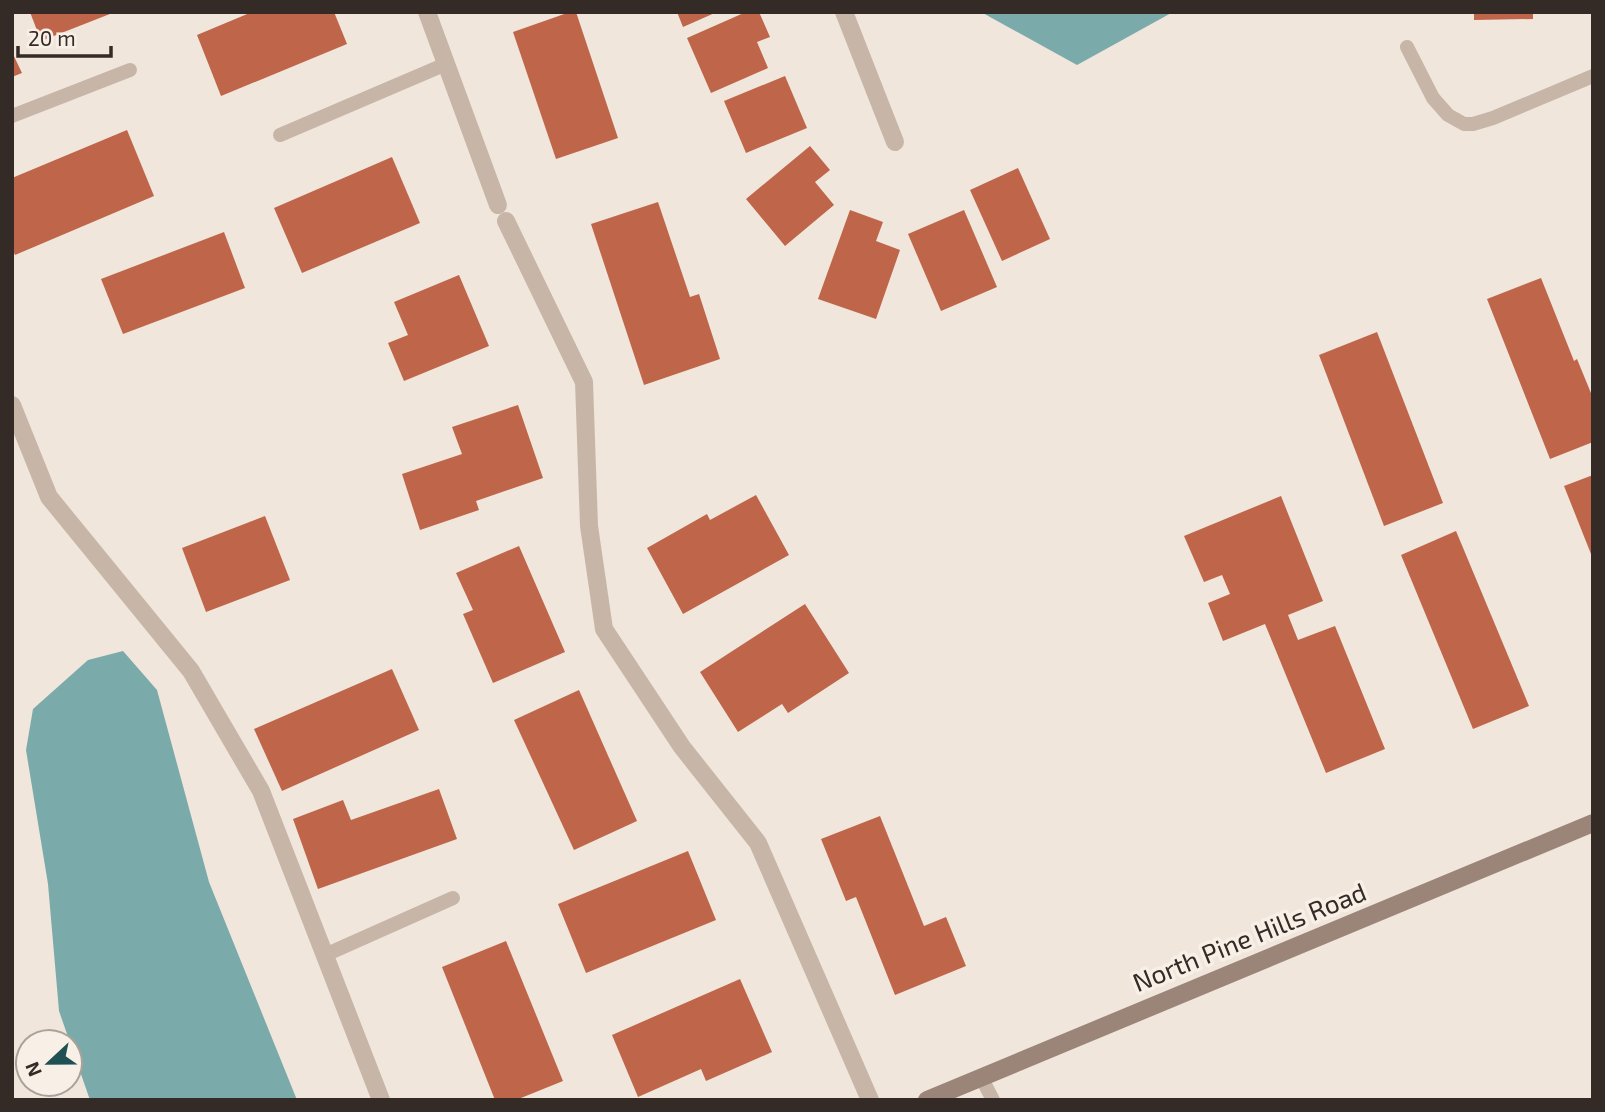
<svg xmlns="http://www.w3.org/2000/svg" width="1605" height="1112" font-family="'Exo 2',sans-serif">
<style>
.water{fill:#7baaab}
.building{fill:#bf654a}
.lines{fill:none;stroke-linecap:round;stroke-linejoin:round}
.service{stroke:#c7b6a7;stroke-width:14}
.minor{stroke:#c7b6a7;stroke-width:18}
.secondary{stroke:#9b8579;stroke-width:18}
.labels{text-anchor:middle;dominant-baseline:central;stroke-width:7;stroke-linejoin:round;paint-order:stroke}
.street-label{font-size:26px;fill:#342b27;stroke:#f8f0e7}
</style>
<rect width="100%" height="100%" fill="#f0e6db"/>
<g class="water">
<polygon points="981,12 1173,12 1077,65"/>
<polygon points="123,651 157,690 209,882 297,1100 90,1100 59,1011 48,884 26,750 33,709 88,660"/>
</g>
<g class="building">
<polygon points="30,12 115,12 41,41"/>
<polygon points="252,12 334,12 347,44 221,96 197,35"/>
<polygon points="570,12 576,12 618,138 556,159 513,32"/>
<polygon points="677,12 717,12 683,27"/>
<polygon points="746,12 759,12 770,37 757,42 768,68 711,93 687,38"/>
<polygon points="1474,12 1533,12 1533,19 1474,20"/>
<polygon points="12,52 22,73 12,77"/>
<polygon points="785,76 807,128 746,153 724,101"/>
<polygon points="127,130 154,196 15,255 12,249 12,178"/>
<polygon points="810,146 830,170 815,182 834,205 785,246 746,199"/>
<polygon points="392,157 420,223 302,273 274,208"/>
<polygon points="1018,168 1050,239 1002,261 970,190"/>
<polygon points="658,202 690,297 699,294 720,359 644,385 591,224"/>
<polygon points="850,210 883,222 876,241 900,250 876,319 818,299"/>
<polygon points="964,210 997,287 941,311 908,234"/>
<polygon points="224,232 245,288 123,334 101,279"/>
<polygon points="459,275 489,346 404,381 388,343 408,335 394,302"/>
<polygon points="1541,278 1574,361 1577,359 1593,398 1593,442 1550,459 1487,299"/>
<polygon points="1377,332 1443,503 1384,526 1319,355"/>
<polygon points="518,405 543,478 476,501 479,510 420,530 402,474 462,454 452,427"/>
<polygon points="1593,475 1593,559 1564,486"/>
<polygon points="756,495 789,555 683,614 647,548 707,514 710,520"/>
<polygon points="1281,496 1323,601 1288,615 1298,640 1335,626 1385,749 1326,773 1265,624 1223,641 1208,603 1230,594 1222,575 1204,582 1184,536"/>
<polygon points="265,516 290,580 206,612 182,548"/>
<polygon points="1456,531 1529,706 1473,729 1401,555"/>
<polygon points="519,546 565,652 493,683 463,614 473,610 456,573"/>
<polygon points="805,604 849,673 788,713 782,704 738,732 700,672"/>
<polygon points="392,669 419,730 282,791 254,729"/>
<polygon points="579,690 637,821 574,850 514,720"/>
<polygon points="439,789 457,839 318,889 293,819 343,800 351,820"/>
<polygon points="880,816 924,926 946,917 966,966 895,995 856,897 846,901 821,839"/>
<polygon points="688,851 716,920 586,973 558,904"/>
<polygon points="506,941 563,1081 516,1100 495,1100 442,967"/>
<polygon points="740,979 772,1052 706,1081 701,1069 638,1097 612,1035"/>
</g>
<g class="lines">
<g class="service">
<polyline points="1407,47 1433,98 1448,115 1464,124 1473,124 1493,118 1593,76"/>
<polyline points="12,116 130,70"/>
<polyline points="280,135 446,64"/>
<polyline points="325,955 453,898"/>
<polyline points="981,1077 993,1100"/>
</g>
<g class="minor">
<polyline points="427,12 498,205"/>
<polyline points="844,12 895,142"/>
<polyline points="506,221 584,382 589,526 604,629 682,747 758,843 870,1100"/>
<polyline points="12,405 49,497 191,671 261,791 381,1100"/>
</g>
<polyline class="secondary" points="927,1100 1593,823"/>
</g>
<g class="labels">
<g class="street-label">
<text transform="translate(1249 936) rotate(-22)">North Pine Hills Road</text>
</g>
</g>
<rect width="1605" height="1112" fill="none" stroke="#342b27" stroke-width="28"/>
<g transform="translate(49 1063) rotate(248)"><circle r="33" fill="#f8f0e7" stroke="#aaa19a" stroke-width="2"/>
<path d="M0-5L12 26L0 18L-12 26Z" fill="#1f5053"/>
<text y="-10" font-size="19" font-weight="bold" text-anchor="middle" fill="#342b27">N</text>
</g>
<path d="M18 46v10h93v-10" fill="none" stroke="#342b27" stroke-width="3.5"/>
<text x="28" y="46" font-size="21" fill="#342b27" stroke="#f8f0e7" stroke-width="5" paint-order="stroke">20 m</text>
</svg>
